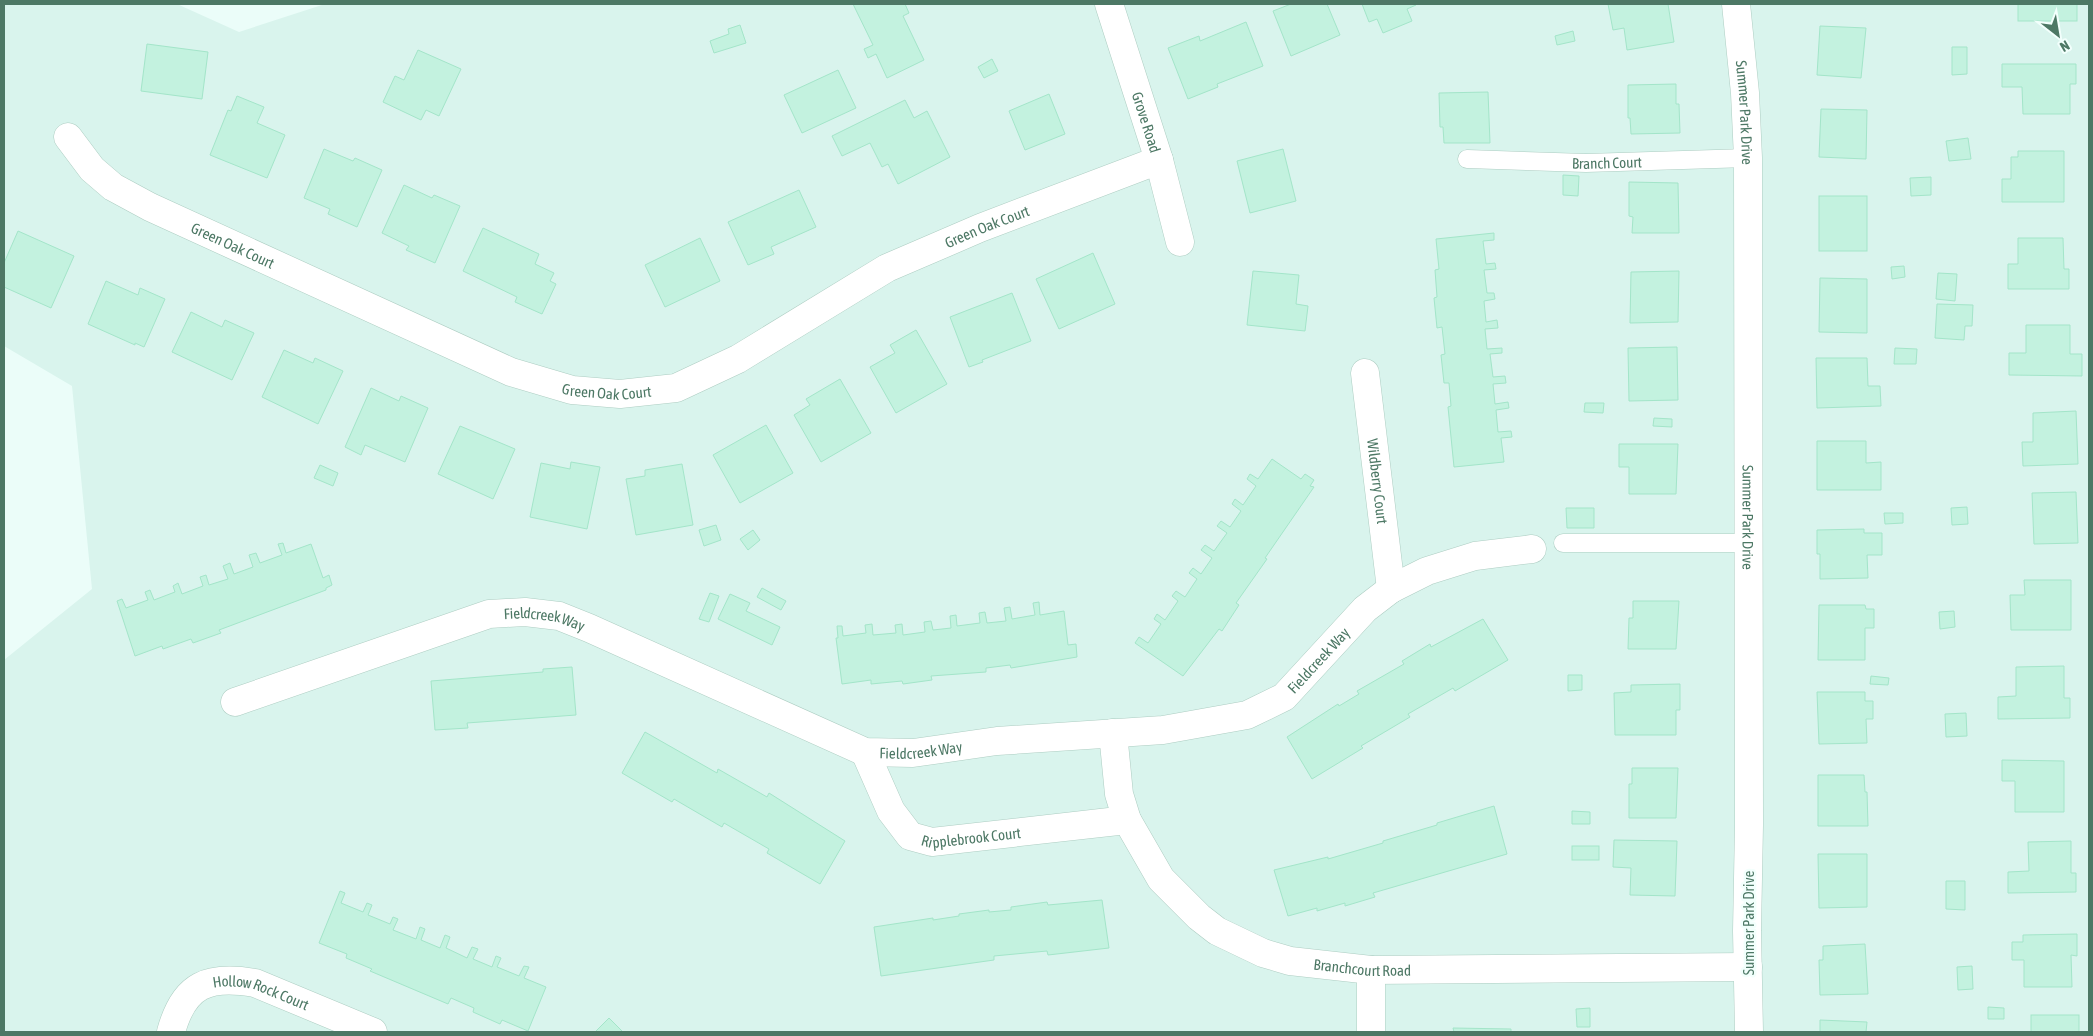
<svg xmlns="http://www.w3.org/2000/svg" width="2093" height="1036" font-family="'Asap Condensed',sans-serif">
<style>
.residential{fill:#d9f4ed}
.building{fill:#c3f2df;stroke:#a3e5c9}
.lines{fill:none;stroke-linecap:round;stroke-linejoin:round}
.lane-casing{stroke:#adcdc2;stroke-width:19}
.street-casing{stroke:#adcdc2;stroke-width:29}
.lane{stroke:#fff;stroke-width:18}
.street{stroke:#fff;stroke-width:28}
.labels{text-anchor:middle;dominant-baseline:central;stroke-width:5;stroke-linejoin:round;paint-order:stroke}
.street-label{font-size:15px;fill:#4d7865;stroke:#f2fffc}
</style>
<rect width="100%" height="100%" fill="#ebfdf9"/>
<polygon class="residential" points="4,4 177,4 239,32 325,4 2089,4 2089,1032 4,1032 4,660 92,589 72,386 4,346"/>
<g class="building">
<polygon points="853,4 905,4 909,13 903,16 924,60 887,78 876,54 868,58 864,49 873,45"/>
<polygon points="1291,4 1327,4 1340,35 1291,56 1273,11"/>
<polygon points="1362,4 1416,4 1416,5 1407,9 1412,21 1383,33 1377,19 1369,22"/>
<polygon points="1608,4 1668,4 1674,42 1627,50 1624,28 1613,30"/>
<rect x="2018" y="4" width="59" height="17"/>
<polygon points="1246,22 1263,66 1217,84 1218,87 1188,99 1168,48 1199,36 1200,41"/>
<polygon points="740,25 746,43 714,53 710,41 729,34 728,29"/>
<polygon points="1820,26 1866,28 1861,78 1817,75"/>
<polygon points="1573,31 1575,41 1557,45 1555,36"/>
<polygon points="147,44 208,52 202,99 141,91"/>
<polygon points="1952,47 1967,47 1967,74 1952,75"/>
<polygon points="418,50 461,69 439,116 426,110 421,120 383,102 395,76 404,80"/>
<polygon points="992,59 998,71 984,78 978,67"/>
<polygon points="2002,64 2076,64 2076,84 2070,84 2070,114 2023,114 2022,87 2002,87"/>
<polygon points="838,70 856,108 802,133 784,95"/>
<polygon points="1676,84 1676,104 1679,104 1680,133 1631,134 1630,118 1628,118 1628,85"/>
<polygon points="1488,92 1490,143 1444,143 1443,127 1440,127 1439,93"/>
<polygon points="1049,94 1065,134 1025,150 1009,111"/>
<polygon points="237,96 264,107 257,123 285,135 267,178 210,155 228,110 231,111"/>
<polygon points="905,100 914,118 927,111 950,157 898,184 888,164 882,167 870,143 842,156 832,136"/>
<polygon points="1821,109 1867,110 1866,159 1819,157"/>
<polygon points="1968,138 1971,159 1949,161 1946,141"/>
<polygon points="324,149 353,161 355,158 382,170 357,227 328,214 330,209 304,198"/>
<polygon points="1283,149 1296,201 1250,213 1237,161"/>
<polygon points="2018,151 2064,151 2064,202 2002,202 2002,179 2011,179 2011,157 2018,157"/>
<polygon points="1563,175 1579,176 1578,196 1563,195"/>
<polygon points="1931,177 1931,195 1911,196 1910,178"/>
<polygon points="1629,182 1678,183 1679,233 1632,233 1633,217 1629,216"/>
<polygon points="404,185 432,198 434,195 460,206 435,263 406,250 409,246 382,233"/>
<polygon points="799,190 816,227 771,247 774,254 748,265 728,222"/>
<rect x="1819" y="196" width="48" height="55"/>
<polygon points="483,228 539,254 535,264 554,273 550,281 556,284 542,314 515,302 517,297 463,271"/>
<polygon points="18,231 74,256 51,308 4,287 4,263"/>
<polygon points="1494,233 1494,240 1483,241 1486,264 1495,263 1496,269 1484,270 1487,293 1494,293 1495,299 1484,301 1486,322 1497,320 1498,328 1485,329 1487,349 1502,348 1502,353 1490,354 1493,377 1505,376 1506,383 1493,384 1495,404 1508,402 1509,408 1496,410 1498,432 1511,431 1512,437 1501,438 1504,462 1454,467 1448,407 1451,406 1449,383 1444,383 1441,355 1445,354 1442,327 1437,328 1434,298 1437,297 1435,270 1439,269 1436,239"/>
<polygon points="700,238 720,281 665,307 645,265"/>
<polygon points="2018,238 2063,238 2064,269 2069,269 2069,289 2008,289 2008,264 2018,264"/>
<polygon points="1093,253 1115,304 1059,329 1036,279"/>
<polygon points="1904,266 1905,277 1892,279 1891,267"/>
<polygon points="1253,271 1299,275 1296,304 1308,306 1305,331 1247,325"/>
<polygon points="1679,271 1678,322 1630,323 1631,272"/>
<polygon points="1938,273 1957,274 1955,301 1936,299"/>
<polygon points="1820,278 1867,279 1867,333 1819,332"/>
<polygon points="106,281 138,295 140,288 165,299 144,347 135,343 135,345 88,324"/>
<polygon points="1012,293 1031,341 982,360 983,362 969,367 950,317"/>
<polygon points="1937,304 1973,305 1972,326 1965,326 1964,340 1935,338"/>
<polygon points="191,312 222,327 225,320 254,333 232,380 172,352"/>
<polygon points="2026,325 2070,325 2070,354 2082,354 2082,376 2009,375 2009,353 2026,353"/>
<polygon points="916,330 947,384 896,413 870,367 895,353 890,345"/>
<polygon points="1677,347 1678,400 1629,401 1628,348"/>
<polygon points="1895,348 1917,349 1916,364 1894,364"/>
<polygon points="284,350 313,363 315,358 343,371 318,424 262,397"/>
<polygon points="1816,358 1867,358 1868,386 1880,386 1881,406 1817,408"/>
<polygon points="840,379 871,433 821,462 794,415 810,405 806,399"/>
<polygon points="371,388 399,401 401,396 428,408 405,462 365,445 361,455 345,447"/>
<polygon points="1585,403 1604,403 1603,413 1584,412"/>
<polygon points="2076,411 2078,464 2023,466 2022,442 2033,442 2033,413"/>
<polygon points="1654,418 1672,419 1672,427 1653,426"/>
<polygon points="766,425 793,473 740,503 713,455"/>
<polygon points="460,426 515,449 493,499 438,474"/>
<polygon points="1817,441 1866,441 1866,463 1881,462 1881,490 1817,490"/>
<polygon points="1619,444 1678,444 1676,494 1629,494 1629,467 1619,467"/>
<polygon points="1272,459 1301,479 1305,474 1314,480 1310,486 1314,487 1265,558 1267,559 1236,603 1239,605 1222,631 1219,629 1183,676 1135,643 1139,637 1148,643 1161,624 1154,619 1157,614 1165,620 1178,601 1172,596 1176,591 1185,597 1197,579 1189,573 1193,568 1201,574 1212,558 1201,550 1205,545 1214,551 1227,533 1217,526 1221,521 1230,527 1241,511 1232,504 1235,499 1243,505 1256,486 1247,479 1250,474 1258,479"/>
<polygon points="571,462 600,467 587,529 530,517 541,463 570,469"/>
<polygon points="682,464 693,525 636,535 626,479 645,476 645,470"/>
<polygon points="320,465 338,473 333,486 314,478"/>
<polygon points="2076,492 2078,543 2034,544 2032,493"/>
<polygon points="1967,507 1968,524 1952,525 1951,508"/>
<polygon points="1566,508 1594,508 1594,528 1567,528"/>
<polygon points="1884,513 1903,513 1903,523 1885,524"/>
<polygon points="716,525 721,540 704,546 699,530"/>
<polygon points="1864,529 1864,533 1882,533 1882,555 1867,555 1868,578 1820,579 1820,554 1817,554 1817,530"/>
<polygon points="753,530 760,540 748,550 740,539"/>
<polygon points="283,543 286,553 311,544 323,578 329,575 332,585 326,588 326,590 219,630 221,633 193,643 191,639 163,649 162,646 135,656 117,601 122,599 126,608 148,600 145,592 150,590 154,600 175,592 173,586 178,583 182,594 203,586 200,577 206,575 209,585 228,579 223,566 230,563 234,574 253,567 249,555 256,553 260,563 282,555 278,544"/>
<polygon points="2024,580 2071,580 2071,630 2011,630 2010,595 2025,595"/>
<polygon points="762,588 786,601 781,610 757,597"/>
<polygon points="710,593 719,596 709,622 699,619"/>
<polygon points="730,594 750,603 746,611 780,627 772,645 718,619"/>
<polygon points="1633,601 1679,601 1676,649 1628,649 1629,618 1633,618"/>
<polygon points="1039,602 1040,615 1064,611 1068,645 1076,644 1077,657 1011,668 1010,665 986,668 986,672 931,676 932,680 903,684 902,681 871,684 871,680 842,684 836,638 838,638 837,626 842,626 843,636 866,633 865,625 872,624 873,635 896,633 895,625 902,624 903,635 925,632 924,622 931,621 933,630 951,628 950,616 956,615 957,626 980,623 979,613 985,612 987,623 1006,621 1004,608 1010,607 1012,619 1035,615 1033,603"/>
<polygon points="1819,605 1865,605 1866,609 1874,609 1874,628 1865,628 1865,660 1818,660"/>
<polygon points="1954,611 1955,627 1940,629 1939,612"/>
<polygon points="1483,619 1508,660 1455,691 1453,688 1408,714 1410,717 1361,746 1363,748 1312,779 1287,737 1338,704 1339,706 1359,694 1357,691 1404,664 1402,661 1430,644 1431,647"/>
<polygon points="2064,666 2064,698 2070,698 2070,718 1998,719 1998,697 2016,696 2016,667"/>
<polygon points="572,667 576,715 467,723 468,728 435,730 431,681 543,672 543,669"/>
<polygon points="1568,675 1582,675 1582,690 1568,691"/>
<polygon points="1871,676 1889,678 1888,685 1870,684"/>
<polygon points="1680,684 1680,710 1676,710 1676,735 1615,735 1614,693 1631,692 1631,685"/>
<polygon points="1817,692 1865,692 1865,701 1873,701 1873,719 1866,719 1867,743 1819,744"/>
<polygon points="1966,713 1967,736 1946,737 1945,714"/>
<polygon points="645,732 717,773 718,769 767,797 769,793 845,841 820,884 767,853 769,849 724,823 722,827 674,799 672,802 622,773"/>
<polygon points="2002,760 2064,761 2064,812 2015,812 2015,781 2002,781"/>
<polygon points="1632,768 1678,768 1676,818 1629,818 1629,784 1632,784"/>
<polygon points="1818,775 1864,775 1865,792 1867,792 1868,826 1818,826"/>
<polygon points="1494,806 1507,854 1373,893 1375,897 1345,906 1345,903 1317,911 1317,908 1288,916 1274,870 1328,857 1328,859 1383,843 1383,841 1437,825 1437,823"/>
<polygon points="1572,811 1590,812 1590,824 1572,824"/>
<polygon points="1614,840 1677,841 1675,896 1630,895 1631,868 1613,867"/>
<polygon points="2071,841 2071,873 2076,873 2076,892 2008,893 2008,872 2029,871 2028,842"/>
<rect x="1572" y="846" width="27" height="14"/>
<polygon points="1818,854 1867,854 1867,907 1819,908"/>
<polygon points="1946,881 1965,881 1965,910 1946,909"/>
<polygon points="340,891 345,893 341,903 363,912 367,903 372,905 368,915 390,924 393,917 398,919 393,930 416,939 420,927 425,929 421,940 440,948 445,935 450,937 446,948 467,958 472,947 478,949 473,959 492,967 496,956 501,958 497,967 519,976 524,966 529,967 524,978 546,987 528,1031 502,1020 500,1024 473,1012 474,1008 451,998 448,1004 370,971 372,969 346,958 347,954 319,943"/>
<polygon points="1102,900 1109,948 1048,955 1047,951 994,956 994,960 881,976 874,927 933,918 933,920 959,916 959,914 989,910 989,912 1011,910 1011,907 1047,902 1048,905"/>
<polygon points="2077,934 2077,956 2071,955 2072,987 2024,987 2024,960 2012,960 2012,942 2023,942 2023,935"/>
<polygon points="1865,944 1868,994 1820,995 1819,960 1823,960 1823,946"/>
<polygon points="1972,966 1973,989 1958,990 1957,967"/>
<polygon points="1988,1007 2004,1008 2004,1019 1988,1019"/>
<polygon points="1590,1008 1590,1027 1577,1027 1576,1009"/>
<rect x="2031" y="1015" width="48" height="17"/>
<polygon points="609,1018 623,1032 595,1032"/>
<polygon points="1820,1020 1867,1022 1866,1032 1820,1032"/>
<polygon points="1453,1028 1511,1029 1511,1032 1454,1032"/>
</g>
<g class="lines">
<g class="lane-casing">
<g id="lane">
<path id="s1" d="M1467,159L1586,163L1748,158"/>
<polyline points="1563,543 1749,543"/>
</g>
</g>
<g class="street-casing">
<g id="street">
<path id="s2" d="M1109,4L1159,160L1180,242"/>
<path id="s3" d="M1736,4L1745,93L1748,158L1749,825L1747,931L1749,1032"/>
<path id="s4" d="M68,137L92,169L113,187L150,207L511,372L572,390L620,394L676,388L738,359L887,268L980,228L1159,160"/>
<path id="s5" d="M1365,373L1391,589"/>
<path id="s6" d="M235,702L489,614L525,612L559,616L589,628L865,752L913,753L997,741L1163,730L1247,715L1284,697L1365,609L1391,589L1427,571L1475,556L1532,549"/>
<path id="s7" d="M1113,733L1119,794L1127,820L1161,879L1199,917L1217,931L1263,953L1290,961L1371,970L1748,967"/>
<path id="s8" d="M865,752L891,811L910,836L932,842L1127,820"/>
<polyline points="1371,970 1371,1032"/>
<path id="s9" d="M171,1032C184,984 208,975 255,983L373,1032"/>
</g>
</g>
<use href="#lane" class="lane"/>
<use href="#street" class="street"/>
</g>
<g class="labels">
<g class="street-label">
<text stroke="none"><textPath href="#s3" startOffset="109">Summer Park Drive</textPath></text>
<text stroke="none"><textPath href="#s2" startOffset="124">Grove Road</textPath></text>
<text stroke="none"><textPath href="#s1" startOffset="140">Branch Court</textPath></text>
<text stroke="none"><textPath href="#s4" startOffset="1026">Green Oak Court</textPath></text>
<text stroke="none"><textPath href="#s4" startOffset="201">Green Oak Court</textPath></text>
<text stroke="none"><textPath href="#s4" startOffset="605">Green Oak Court</textPath></text>
<text stroke="none"><textPath href="#s5" startOffset="109">Wildberry Court</textPath></text>
<text stroke="none"><textPath href="#s3" startOffset="514">Summer Park Drive</textPath></text>
<text stroke="none"><textPath href="#s6" startOffset="325">Fieldcreek Way</textPath></text>
<text stroke="none"><textPath href="#s6" startOffset="1150">Fieldcreek Way</textPath></text>
<text stroke="none"><textPath href="#s6" startOffset="730">Fieldcreek Way</textPath></text>
<text stroke="none"><textPath href="#s8" startOffset="158">Ripplebrook Court</textPath></text>
<text transform="translate(1748 923) rotate(-90)">Summer Park Drive</text>
<text stroke="none"><textPath href="#s7" startOffset="385">Branchcourt Road</textPath></text>
<text stroke="none"><textPath href="#s9" startOffset="119">Hollow Rock Court</textPath></text>
</g>
</g>
<rect width="2093" height="1036" fill="none" stroke="#4d7865" stroke-width="10"/>
<g transform="translate(2058 35) rotate(149)" stroke="#f2fffc" stroke-width="4" paint-order="stroke">
<path d="M0-4L9 19L0 12L-9 19Z" fill="#4d7865"/>
<text y="-8" font-size="14" font-weight="bold" text-anchor="middle" fill="#4d7865">N</text>
</g>
</svg>
